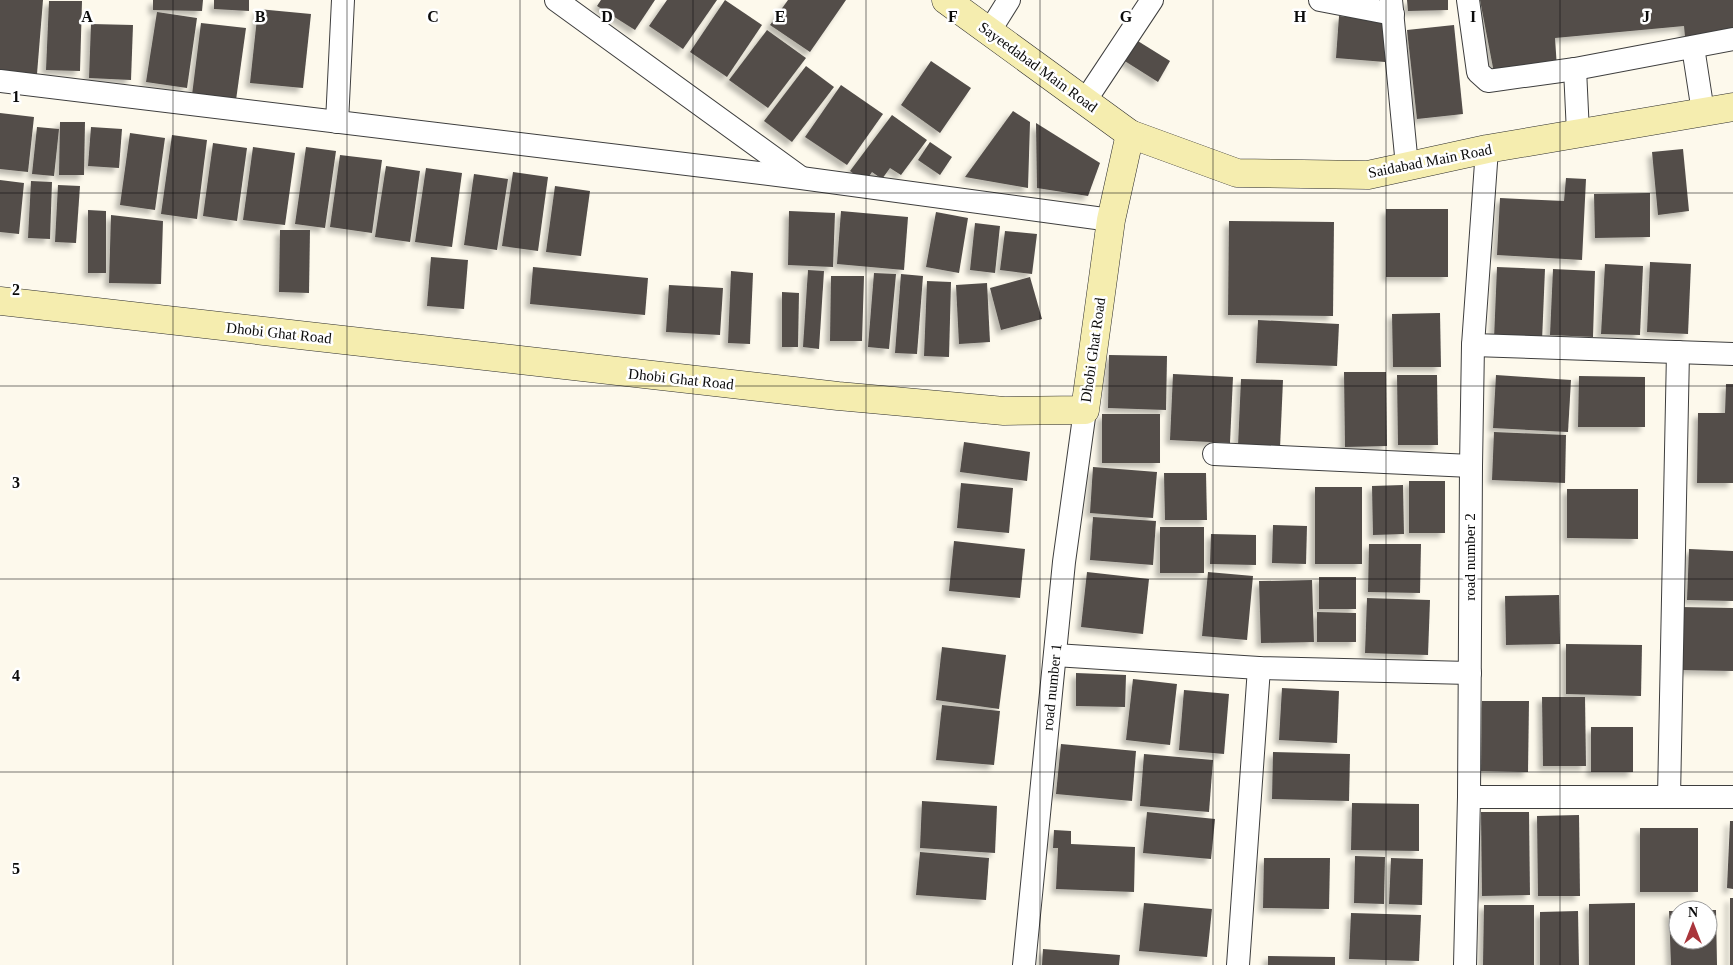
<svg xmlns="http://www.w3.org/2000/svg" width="1733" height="965" font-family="Georgia,serif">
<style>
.building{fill:#524d49;filter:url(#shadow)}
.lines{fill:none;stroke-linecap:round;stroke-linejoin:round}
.street-casing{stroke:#3e3e3e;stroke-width:24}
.secondary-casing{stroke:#2d2d2d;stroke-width:29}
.street{stroke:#fff;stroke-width:22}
.secondary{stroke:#f5edaf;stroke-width:28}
.grid{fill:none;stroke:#0b0b0b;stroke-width:1;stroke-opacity:0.55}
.labels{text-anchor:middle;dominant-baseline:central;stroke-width:5;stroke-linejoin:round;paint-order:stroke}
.street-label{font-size:15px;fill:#0b0b0b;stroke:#fff}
.grid-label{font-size:16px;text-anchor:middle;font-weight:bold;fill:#0b0b0b;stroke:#fff;stroke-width:5;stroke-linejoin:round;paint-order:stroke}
</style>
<defs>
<filter id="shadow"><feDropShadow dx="-4.5" dy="4.5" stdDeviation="2.5" flood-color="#0004"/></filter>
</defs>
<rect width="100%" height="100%" fill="#fdf9ec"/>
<g class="building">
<polygon points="0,0 43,0 37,74 0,71"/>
<polygon points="153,0 203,0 202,11 153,10"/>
<polygon points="214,0 249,0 249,11 214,9"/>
<polygon points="601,0 655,0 635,30 597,6"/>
<polygon points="667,0 717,0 683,49 649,26"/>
<polygon points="725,0 762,25 727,77 690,52"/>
<polygon points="788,0 846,0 810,52 770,25"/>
<polygon points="1407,0 1448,0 1448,10 1408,11"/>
<polygon points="1480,0 1733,0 1733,30 1685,37 1684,26 1555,38 1557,68 1495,78"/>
<polygon points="49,1 82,1 80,71 46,70"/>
<polygon points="258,9 311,14 303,88 250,83"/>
<polygon points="157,12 197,18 187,88 146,82"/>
<polygon points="1339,16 1388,20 1385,62 1336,58"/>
<polygon points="201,23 246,28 236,100 192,95"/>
<polygon points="91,24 133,25 131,80 89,78"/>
<polygon points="1454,25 1463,114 1417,119 1407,30"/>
<polygon points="767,30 806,58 768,108 729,80"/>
<polygon points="1133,38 1170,61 1158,82 1120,58"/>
<polygon points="931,61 971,88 940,133 901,105"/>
<polygon points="806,66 834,87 792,142 764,121"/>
<polygon points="841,85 883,114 847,165 805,137"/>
<polygon points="1013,111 1030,122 1028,188 965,177"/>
<polygon points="0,113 34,117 28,172 0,169"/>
<polygon points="892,115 927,140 901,175 890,168 882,179 872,172 865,182 850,171"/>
<polygon points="60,122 85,122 84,175 59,175"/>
<polygon points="1036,123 1100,163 1088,196 1037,188"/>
<polygon points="37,127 59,129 54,176 32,174"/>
<polygon points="91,127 122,129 119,168 88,166"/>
<polygon points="130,133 165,138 155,210 120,205"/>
<polygon points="172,135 207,140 197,219 161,214"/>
<polygon points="930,142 952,157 940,175 918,160"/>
<polygon points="213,143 247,148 237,221 203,216"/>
<polygon points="253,147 295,153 285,225 243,220"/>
<polygon points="306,147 336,151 325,228 295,224"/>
<polygon points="1683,149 1689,211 1658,215 1652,152"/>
<polygon points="340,155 382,160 372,233 330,227"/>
<polygon points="386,166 420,171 410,242 375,237"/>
<polygon points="426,168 462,173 452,247 415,242"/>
<polygon points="513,172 548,177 538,251 502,246"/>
<polygon points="474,174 508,179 497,250 464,245"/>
<polygon points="1566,178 1586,179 1582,260 1497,255 1500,198 1564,201"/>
<polygon points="0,180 24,183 19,234 0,232"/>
<polygon points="31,181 52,182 50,239 28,238"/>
<polygon points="58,185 80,186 76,243 55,242"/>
<polygon points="555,186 590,191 581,256 546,252"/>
<polygon points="1650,193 1650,237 1595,238 1594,194"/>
<rect x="1386" y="209" width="62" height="68"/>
<polygon points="88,210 106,211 106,273 88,273"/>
<polygon points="789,211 835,213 833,267 788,265"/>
<polygon points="841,211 908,217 904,270 837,264"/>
<polygon points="936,212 968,218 959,273 926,267"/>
<polygon points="111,215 163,221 161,284 109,283"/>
<polygon points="1229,221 1334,222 1333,316 1228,315"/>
<polygon points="975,223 1000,226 995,273 970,270"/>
<polygon points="280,230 310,230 309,293 279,292"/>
<polygon points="1005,231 1037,234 1032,274 1000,270"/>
<polygon points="431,257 468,260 464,309 427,306"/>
<polygon points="1650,262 1691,264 1688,334 1647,332"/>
<polygon points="1605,264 1643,266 1640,335 1601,334"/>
<polygon points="533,267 648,278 645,315 530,304"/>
<polygon points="1497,267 1545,269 1542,341 1494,339"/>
<polygon points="1553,269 1595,271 1593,337 1550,335"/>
<polygon points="808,270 824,271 819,349 803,347"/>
<polygon points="731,271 753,273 750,344 728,343"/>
<polygon points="874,273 896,274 889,349 868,347"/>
<polygon points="901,274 923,276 917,354 895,353"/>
<polygon points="831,276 864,276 862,341 830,341"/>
<polygon points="1030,277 1042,319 1001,330 990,288"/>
<polygon points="927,281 951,282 949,357 924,356"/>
<polygon points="987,283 990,342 959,344 956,285"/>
<polygon points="669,285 723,288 720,335 666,332"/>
<polygon points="782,292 799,293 798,347 782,347"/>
<polygon points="1440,313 1441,367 1393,367 1392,314"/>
<polygon points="1258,320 1339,324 1337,366 1256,363"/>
<polygon points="1109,355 1167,356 1166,410 1108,408"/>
<polygon points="1344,372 1386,372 1387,446 1345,447"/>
<polygon points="1173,374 1233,377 1230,443 1170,440"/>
<polygon points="1397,375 1437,375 1438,445 1398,445"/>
<polygon points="1496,375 1571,380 1568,432 1493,428"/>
<polygon points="1579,376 1645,377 1645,427 1578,427"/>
<polygon points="1241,379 1283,380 1280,448 1238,446"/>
<polygon points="1726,384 1733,384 1733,483 1697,483 1698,413 1725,413"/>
<rect x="1102" y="414" width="58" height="49"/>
<polygon points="1494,432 1566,435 1565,483 1492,480"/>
<polygon points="964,442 1030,452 1027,481 960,472"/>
<polygon points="1093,467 1157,472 1153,518 1090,513"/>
<polygon points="1164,473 1206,473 1207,520 1165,520"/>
<rect x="1409" y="481" width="36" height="52"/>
<polygon points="961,483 1013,488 1009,533 957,528"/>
<polygon points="1403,485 1404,534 1373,535 1372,486"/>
<rect x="1315" y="487" width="47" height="77"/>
<polygon points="1567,489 1638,489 1638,539 1567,538"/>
<polygon points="1093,517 1156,521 1153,565 1090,560"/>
<polygon points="1273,525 1307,526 1306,564 1272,563"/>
<rect x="1160" y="527" width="44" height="46"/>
<polygon points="1211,534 1256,535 1256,565 1210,564"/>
<polygon points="954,541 1025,549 1020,598 949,591"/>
<polygon points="1369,544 1421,544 1420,593 1368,592"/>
<polygon points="1689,549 1733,551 1733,601 1687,600"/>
<polygon points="1087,572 1149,579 1143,634 1081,627"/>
<polygon points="1208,572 1253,576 1247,640 1202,636"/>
<rect x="1319" y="577" width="37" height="32"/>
<polygon points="1312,580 1314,642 1261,643 1259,581"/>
<polygon points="1559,595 1560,644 1506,645 1505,596"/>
<polygon points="1367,598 1430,600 1428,655 1365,653"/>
<polygon points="1680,607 1733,608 1733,671 1679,670"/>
<polygon points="1317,612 1356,613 1356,642 1317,642"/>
<polygon points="1566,644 1642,645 1641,696 1566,694"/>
<polygon points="942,647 1006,655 999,709 936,700"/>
<polygon points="1076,673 1126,675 1125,707 1076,706"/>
<polygon points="1133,679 1177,684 1170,745 1126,740"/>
<polygon points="1282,688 1339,691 1337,743 1279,740"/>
<polygon points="1184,690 1229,694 1224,754 1179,750"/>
<polygon points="1542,697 1585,697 1586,766 1543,766"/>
<polygon points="1482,701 1529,701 1528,772 1481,771"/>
<polygon points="942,705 1000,711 994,765 936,760"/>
<rect x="1591" y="727" width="42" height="45"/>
<polygon points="1061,744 1136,751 1132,801 1056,794"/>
<polygon points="1273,752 1350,754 1349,801 1272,799"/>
<polygon points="1144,754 1213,760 1209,812 1140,806"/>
<polygon points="922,801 997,806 995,853 920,848"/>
<polygon points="1352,803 1419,804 1419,851 1351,850"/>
<polygon points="1147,812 1215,819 1211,859 1143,853"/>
<polygon points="1481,812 1529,812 1530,895 1482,896"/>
<polygon points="1579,815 1580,896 1538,896 1537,816"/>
<polygon points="1730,821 1733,821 1733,889 1727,888"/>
<rect x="1640" y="828" width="58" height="64"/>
<polygon points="1054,830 1071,831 1071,844 1135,847 1134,892 1056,889 1058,848 1053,848"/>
<polygon points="920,852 989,858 986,900 916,895"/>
<polygon points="1355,856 1385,857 1384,904 1354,903"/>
<polygon points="1264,858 1330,858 1329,909 1263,908"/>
<polygon points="1391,858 1423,859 1422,905 1389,904"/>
<rect x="1730" y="898" width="3" height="67"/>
<polygon points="1144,903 1212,909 1207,957 1139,951"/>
<polygon points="1635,903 1635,965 1589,965 1589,904"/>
<polygon points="1484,905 1534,905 1534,965 1483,965"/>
<polygon points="1708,910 1716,910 1717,965 1671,965 1669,911 1678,911 1678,940 1708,940"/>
<polygon points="1578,911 1579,965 1540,965 1540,912"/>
<polygon points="1351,913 1421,915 1419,961 1349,959"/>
<polygon points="1043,949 1120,955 1119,965 1042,965"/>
<polygon points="1268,956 1335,957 1335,965 1268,965"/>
</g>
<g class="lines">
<g class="street-casing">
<g id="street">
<polyline points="556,0 800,177"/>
<polyline points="1320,0 1393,14"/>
<polyline points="1391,0 1407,166"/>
<polyline points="1468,0 1478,72 1488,81 1575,69 1733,39"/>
<polyline points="989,32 1009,0"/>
<polyline points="1693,47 1703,112"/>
<polyline points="1575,69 1578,133"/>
<polyline points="0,81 801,178 1111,220"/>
<polyline points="1085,101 1152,0"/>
<polyline points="337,122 343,0"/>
<polyline points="1473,345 1733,354"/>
<polyline points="1214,454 1471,466"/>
<polyline points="1055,655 1259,668 1470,673"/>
<polyline points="1469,797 1733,797"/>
<polyline points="1669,797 1678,352"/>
<polyline points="1024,965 1064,562 1085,410"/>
<polyline points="1238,965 1259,668"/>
<polyline points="1465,965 1469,797 1471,466 1473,345 1487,149"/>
</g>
</g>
<g class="secondary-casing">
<g id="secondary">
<polyline points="946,0 1130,134 1237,173 1368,175 1487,149 1733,107"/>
<polyline points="0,301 838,396 1004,411 1085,410 1111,220 1130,134"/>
</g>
</g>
<use href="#street" class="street"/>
<use href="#secondary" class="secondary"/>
</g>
<path class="grid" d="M173,0V965M347,0V965M520,0V965M693,0V965M866,0V965M1040,0V965M1213,0V965M1386,0V965M1560,0V965M0,193H1733M0,386H1733M0,579H1733M0,772H1733"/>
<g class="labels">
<g class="street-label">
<text transform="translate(1038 67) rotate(36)">Sayeedabad Main Road</text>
<text transform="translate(1430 161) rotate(-11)">Saidabad Main Road</text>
<text transform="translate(279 333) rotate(6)">Dhobi Ghat Road</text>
<text transform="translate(1093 350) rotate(-82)">Dhobi Ghat Road</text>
<text transform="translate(681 379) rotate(6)">Dhobi Ghat Road</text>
<text transform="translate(1470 557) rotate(-90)">road number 2</text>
<text transform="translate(1052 687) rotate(-84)">road number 1</text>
</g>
</g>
<g class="grid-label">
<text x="87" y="22">A</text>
<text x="260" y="22">B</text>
<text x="433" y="22">C</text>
<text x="607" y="22">D</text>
<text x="780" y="22">E</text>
<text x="953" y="22">F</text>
<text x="1126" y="22">G</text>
<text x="1300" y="22">H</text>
<text x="1473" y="22">I</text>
<text x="1646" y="22">J</text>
<text x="16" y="102">1</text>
<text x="16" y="295">2</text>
<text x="16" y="488">3</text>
<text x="16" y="681">4</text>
<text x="16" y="874">5</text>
</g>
<g transform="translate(1693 925)"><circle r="24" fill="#ffffff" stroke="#9d9d9d"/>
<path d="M0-4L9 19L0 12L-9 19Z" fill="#a9353b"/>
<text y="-8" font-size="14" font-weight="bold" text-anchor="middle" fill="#0b0b0b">N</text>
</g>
</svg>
